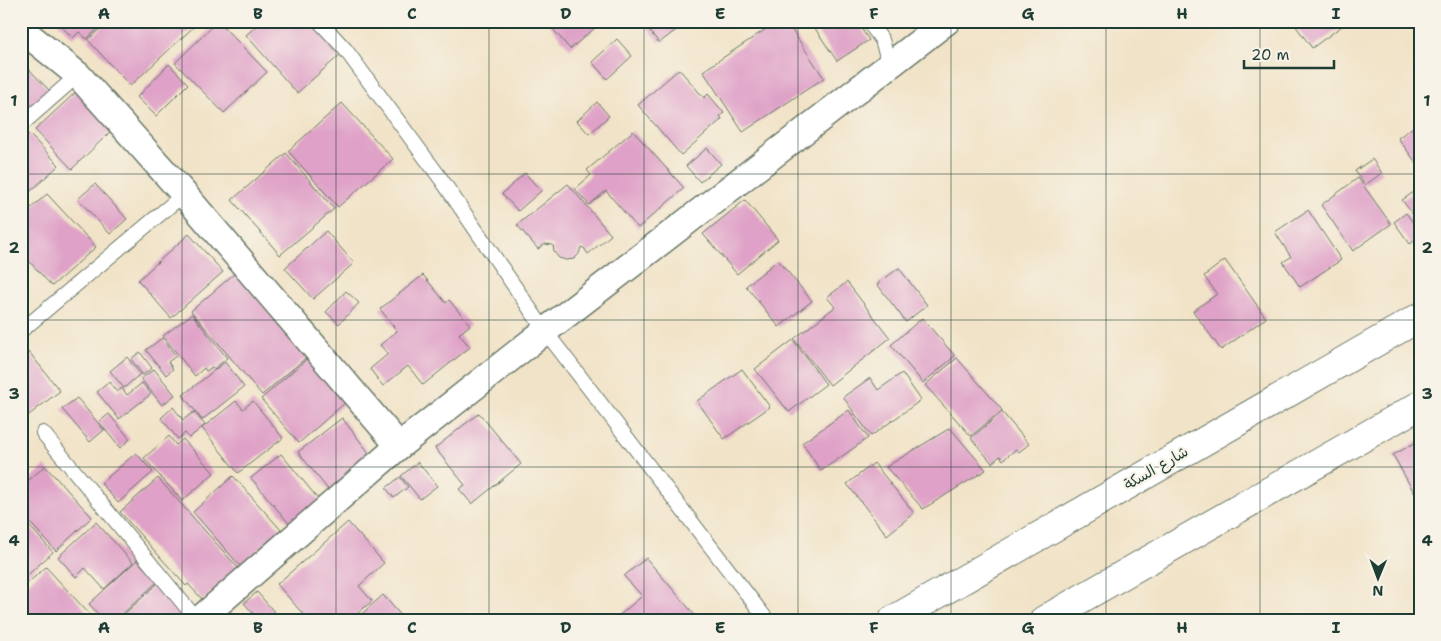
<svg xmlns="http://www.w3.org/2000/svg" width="1441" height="641" font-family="'Shantell Sans','Playpen Sans Arabic',sans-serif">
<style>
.building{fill:#dfa1c7}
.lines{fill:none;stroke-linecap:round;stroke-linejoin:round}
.lane-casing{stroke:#687767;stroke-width:16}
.street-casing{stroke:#687767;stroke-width:29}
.secondary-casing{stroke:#687767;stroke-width:30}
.lane{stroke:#fff;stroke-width:14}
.street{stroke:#fff;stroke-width:26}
.secondary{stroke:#fff;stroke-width:28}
.grid{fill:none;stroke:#1f3d34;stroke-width:1;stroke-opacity:0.55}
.labels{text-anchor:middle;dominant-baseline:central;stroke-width:4.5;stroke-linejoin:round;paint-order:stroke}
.street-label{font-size:15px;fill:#1f3d34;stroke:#f7f3e8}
.neatline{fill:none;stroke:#1f3d34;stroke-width:2}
.grid-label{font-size:16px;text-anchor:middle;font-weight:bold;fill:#1f3d34}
</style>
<rect width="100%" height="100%" fill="#f7f3e8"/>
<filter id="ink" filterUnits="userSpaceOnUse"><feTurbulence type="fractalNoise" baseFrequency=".02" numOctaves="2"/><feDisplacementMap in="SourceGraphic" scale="10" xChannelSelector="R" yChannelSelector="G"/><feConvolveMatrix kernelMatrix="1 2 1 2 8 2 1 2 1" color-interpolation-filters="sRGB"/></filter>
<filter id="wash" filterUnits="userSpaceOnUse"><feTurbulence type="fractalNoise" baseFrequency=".0096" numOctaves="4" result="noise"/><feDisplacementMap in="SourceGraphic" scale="20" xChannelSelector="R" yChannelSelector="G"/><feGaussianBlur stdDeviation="1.12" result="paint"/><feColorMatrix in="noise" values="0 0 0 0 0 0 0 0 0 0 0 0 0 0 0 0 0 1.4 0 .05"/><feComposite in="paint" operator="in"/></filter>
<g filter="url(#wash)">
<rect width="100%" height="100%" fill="#f1e3c7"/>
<g id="blocks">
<g class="building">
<polygon points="56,21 105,21 87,39 79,32 73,38"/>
<polygon points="108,21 200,21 130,86 88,40"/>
<polygon points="218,21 267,72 224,113 175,63"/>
<polygon points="262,21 312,21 341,54 297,93 246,35"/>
<polygon points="546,21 603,21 570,49"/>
<polygon points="642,21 688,21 659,43"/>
<polygon points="778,21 786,21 824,78 743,132 703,71"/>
<polygon points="810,21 856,21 869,40 837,61"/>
<polygon points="1292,21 1349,21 1312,48"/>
<polygon points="617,39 632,56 607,79 592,62"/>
<polygon points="21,61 50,91 21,118"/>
<polygon points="169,64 188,84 156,116 137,97"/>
<polygon points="679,69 704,98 708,94 724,113 720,116 722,119 681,155 638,105"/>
<polygon points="77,91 113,129 72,169 35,130"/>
<polygon points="597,102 609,116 589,134 577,121"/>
<polygon points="342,103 393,159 338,207 288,151"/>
<polygon points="1420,122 1420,168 1398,138"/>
<polygon points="633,131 684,188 638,228 606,191 589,205 575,189 591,175 587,170"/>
<polygon points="29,134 59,165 21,200 21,141"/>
<polygon points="707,148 721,164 700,182 686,166"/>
<polygon points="286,153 334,209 280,255 232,200"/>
<polygon points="1372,159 1382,173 1365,185 1355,171"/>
<polygon points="525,173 541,191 518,211 502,194"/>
<polygon points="1358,178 1391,224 1353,251 1321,205"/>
<polygon points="95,184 127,219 110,234 78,199"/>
<polygon points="568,184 611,235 588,254 584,248 581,247 579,254 574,259 566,260 559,258 554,252 553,245 545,244 538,249 517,225"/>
<polygon points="1420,188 1420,224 1402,200"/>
<polygon points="47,194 96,247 52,286 26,258 21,262 21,215 22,216"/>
<polygon points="745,200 778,240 737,274 703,234"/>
<polygon points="1308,210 1341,260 1300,287 1283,262 1291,257 1275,232"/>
<polygon points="1406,213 1420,232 1420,237 1410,244 1394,222"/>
<polygon points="326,231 354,263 313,299 285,268"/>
<polygon points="189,234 223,272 171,318 138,280"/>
<polygon points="778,260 812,301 779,327 746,286"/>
<polygon points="1225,260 1266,318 1221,350 1193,311 1217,294 1204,276"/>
<polygon points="899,268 927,305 906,322 877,284"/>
<polygon points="235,273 307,357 262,395 191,311"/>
<polygon points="423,275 446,303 449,300 470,325 459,334 470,347 423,385 408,366 383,386 370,369 388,354 380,345 397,331 380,309"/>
<polygon points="847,282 890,338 830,385 794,339 835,307 827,297"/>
<polygon points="346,291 359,303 339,324 326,312"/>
<polygon points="192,314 227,358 214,369 212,367 206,371 204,368 195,376 163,336"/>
<polygon points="922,318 955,356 923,383 891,345"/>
<polygon points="162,338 176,356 168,362 173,369 166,375 146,350"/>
<polygon points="793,340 826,384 789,412 755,369"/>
<polygon points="29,352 60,391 21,421 21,358"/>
<polygon points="140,352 152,368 143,375 131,359"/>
<polygon points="127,357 140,374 124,388 110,371"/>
<polygon points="309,357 347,401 299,443 261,399"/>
<polygon points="957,358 1002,410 971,436 925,385"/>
<polygon points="225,362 244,387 202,420 183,395"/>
<polygon points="154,369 175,395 162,405 141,379"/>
<polygon points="742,369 770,407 724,439 697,401"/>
<polygon points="902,373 921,400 871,436 843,397 870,378 878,390"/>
<polygon points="109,382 117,392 122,388 127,395 142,383 151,394 119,419 97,392"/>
<polygon points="77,398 104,430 90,442 62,409"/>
<polygon points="236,401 243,409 253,401 283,438 238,473 202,428"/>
<polygon points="173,407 183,420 194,412 205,425 189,438 185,433 178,439 161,418"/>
<polygon points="849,410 868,438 821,471 802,443"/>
<polygon points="1002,412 1029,444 1019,452 1016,449 1003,460 1000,456 992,463 971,438"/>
<polygon points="479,413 521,464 472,504 459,489 465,485 435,448"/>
<polygon points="109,414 130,439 120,448 99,422"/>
<polygon points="342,418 373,458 330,492 298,452"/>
<polygon points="950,428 986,470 923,509 886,467"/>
<polygon points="169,436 176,445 183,439 214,473 182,501 144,458"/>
<polygon points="1420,440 1420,503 1393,455"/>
<polygon points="136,453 153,472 118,503 101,483"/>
<polygon points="281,454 320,501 291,526 251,478"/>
<polygon points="418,462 437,486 420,499 401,476"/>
<polygon points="874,463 914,513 887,535 847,484"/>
<polygon points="45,466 92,517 56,551 21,513 21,487"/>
<polygon points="233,476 281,530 240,566 193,512"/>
<polygon points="400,477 408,487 394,498 386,488"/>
<polygon points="158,478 239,569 203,600 188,584 186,586 120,512"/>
<polygon points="21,517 53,552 21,581"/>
<polygon points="96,522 133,563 104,589 85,568 76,577 58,557"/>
<polygon points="348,522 384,563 359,586 372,601 350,620 308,620 277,584"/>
<polygon points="646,558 699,620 614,620 642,596 624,576"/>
<polygon points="137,560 157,582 116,620 104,620 89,604"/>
<polygon points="46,567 92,617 89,620 21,620 21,589"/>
<polygon points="158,583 188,615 183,620 118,620"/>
<polygon points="257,592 276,614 269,620 259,620 244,603"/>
<polygon points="383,595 405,620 355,620"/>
</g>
</g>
</g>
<g filter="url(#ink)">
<use href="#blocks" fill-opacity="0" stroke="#687767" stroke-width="1"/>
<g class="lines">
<g class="lane-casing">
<g id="lane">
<polyline points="319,21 345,49 441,179 545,331 767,620"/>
<polyline points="868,21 882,40 890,66"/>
<polyline points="21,125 78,75"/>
<polyline points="21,331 184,194"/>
<polyline points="43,433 197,620"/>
</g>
</g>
<g class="street-casing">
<g id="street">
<polyline points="21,29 78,75 184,194 399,446"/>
<polyline points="199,620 399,446 545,331 947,21"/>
</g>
</g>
<g class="secondary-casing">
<g id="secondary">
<polyline points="893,620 1420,317"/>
<polyline points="1044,620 1420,405"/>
</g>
</g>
<use href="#lane" class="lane"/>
<use href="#street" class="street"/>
<use href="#secondary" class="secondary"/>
</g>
</g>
<path class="grid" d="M182,21V620M336,21V620M489,21V620M644,21V620M798,21V620M951,21V620M1106,21V620M1260,21V620M21,174H1420M21,320H1420M21,467H1420"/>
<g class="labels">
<g class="street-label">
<text transform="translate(1156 468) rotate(-30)">شارع السكة</text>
</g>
</g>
<rect width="1441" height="641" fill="none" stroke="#f7f3e8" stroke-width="55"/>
<g transform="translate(1378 578) rotate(181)" stroke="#f7f3e8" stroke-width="4" paint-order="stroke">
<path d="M0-4L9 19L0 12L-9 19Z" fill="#1f3d34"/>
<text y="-8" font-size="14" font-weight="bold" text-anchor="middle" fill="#1f3d34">N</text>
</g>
<path d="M1244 60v8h90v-8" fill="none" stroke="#1f3d34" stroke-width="2.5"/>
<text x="1251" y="60" font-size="15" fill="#1f3d34" stroke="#f7f3e8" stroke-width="4" paint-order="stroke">20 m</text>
<rect x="28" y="28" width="1386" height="586" class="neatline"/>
<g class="grid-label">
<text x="104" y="19">A</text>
<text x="258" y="19">B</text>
<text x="412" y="19">C</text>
<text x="566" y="19">D</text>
<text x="720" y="19">E</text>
<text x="874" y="19">F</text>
<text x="1028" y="19">G</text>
<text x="1182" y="19">H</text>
<text x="1336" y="19">I</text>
<text x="14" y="106">1</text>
<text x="1427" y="106">1</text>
<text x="14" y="253">2</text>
<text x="1427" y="253">2</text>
<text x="14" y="399">3</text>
<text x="1427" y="399">3</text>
<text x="14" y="546">4</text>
<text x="1427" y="546">4</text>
<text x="104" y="633">A</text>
<text x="258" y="633">B</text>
<text x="412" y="633">C</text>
<text x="566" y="633">D</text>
<text x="720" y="633">E</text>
<text x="874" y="633">F</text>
<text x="1028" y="633">G</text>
<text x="1182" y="633">H</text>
<text x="1336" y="633">I</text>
</g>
</svg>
